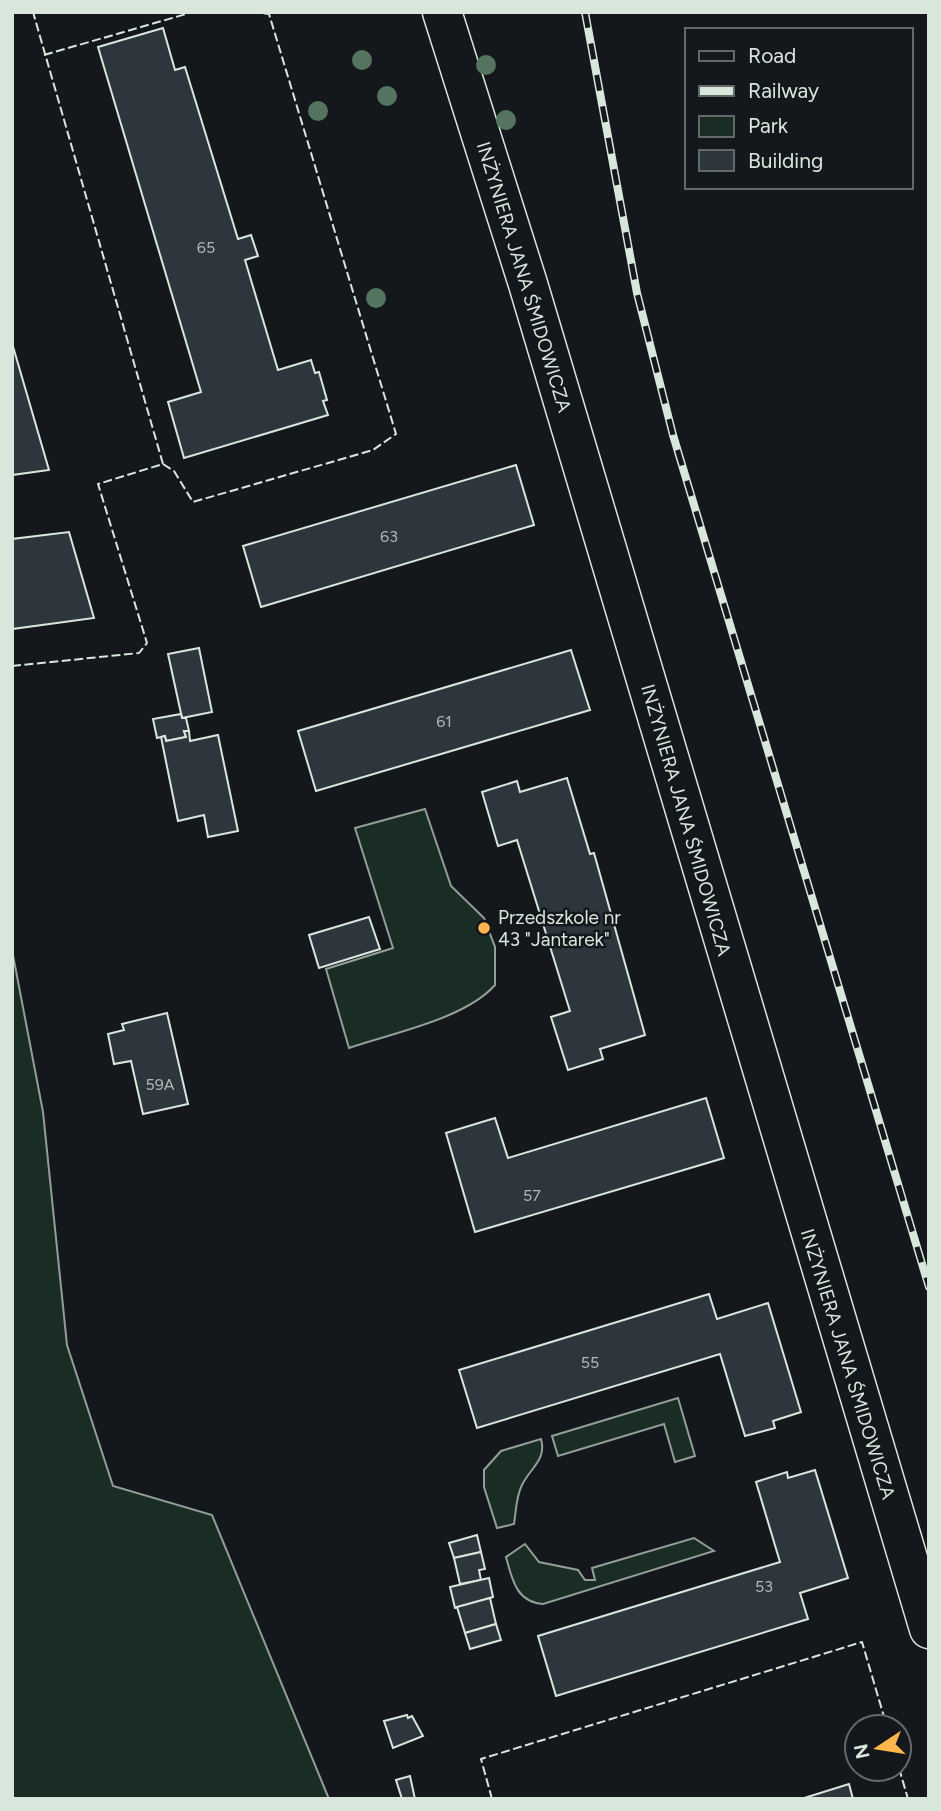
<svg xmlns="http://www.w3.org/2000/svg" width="941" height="1811" font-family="Figtree,sans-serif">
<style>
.green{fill:#1a2d24;stroke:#939e99;stroke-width:2}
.building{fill:#2c363c;stroke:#d8e6dc;stroke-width:2}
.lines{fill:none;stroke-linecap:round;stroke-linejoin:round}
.tertiary-casing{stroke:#d8e6dc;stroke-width:41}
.tertiary{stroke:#14181c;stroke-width:38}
.rail-casing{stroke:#d8e6dc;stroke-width:8}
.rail{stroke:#14181c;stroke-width:5;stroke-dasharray:16;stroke-linecap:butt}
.fence{stroke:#d8e6dc;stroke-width:2;stroke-dasharray:9 3.5;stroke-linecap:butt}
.tree{fill:#55745f}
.poi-dot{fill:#ffb74d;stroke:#14181c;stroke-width:2.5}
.labels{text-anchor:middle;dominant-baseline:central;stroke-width:5;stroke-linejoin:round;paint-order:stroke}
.number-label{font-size:16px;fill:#adbab4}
.street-label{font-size:19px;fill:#d8e6dc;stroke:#14181c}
.poi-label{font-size:19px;fill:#d8e6dc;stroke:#14181c;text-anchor:start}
</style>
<rect width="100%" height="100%" fill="#14181c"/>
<g class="green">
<path d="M425,809L451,886L484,918L495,947V985C465,1019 392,1033 349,1048L326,969L393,948L355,828Z"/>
<polygon points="12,950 43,1112 67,1345 113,1486 212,1515 329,1799 12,1799"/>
<polygon points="678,1398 695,1456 675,1462 664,1424 558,1456 552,1436"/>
<path d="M541,1439C547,1460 530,1468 522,1485C516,1496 516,1512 514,1524L497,1528L484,1487V1470L501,1451Z"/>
<path d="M694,1538L714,1551L543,1604C516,1602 512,1579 506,1557L525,1544L539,1562L578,1570L585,1580H595L592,1568Z"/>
</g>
<g class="building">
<polygon points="163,28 175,70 185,67 238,239 251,235 258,256 245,260 278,370 311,360 315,373 319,372 327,400 323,401 328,415 184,458 168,402 201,392 98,47"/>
<polygon points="12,343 49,470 12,475"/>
<polygon points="516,465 534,525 261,607 243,546"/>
<polygon points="69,532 94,618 12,629 12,539"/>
<polygon points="199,648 212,712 182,718 168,654"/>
<polygon points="571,650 590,710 316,791 298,731"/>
<polygon points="181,714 182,718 186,718 189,731 184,731 186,737 166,741 165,736 157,738 153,719"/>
<polygon points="184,731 189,731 190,741 218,735 238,831 208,837 204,815 178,821 161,737 165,736 166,741 186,737"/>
<polygon points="567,778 590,854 594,853 645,1035 600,1049 603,1059 568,1070 551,1017 570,1011 517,840 498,846 482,792 517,781 520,792"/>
<polygon points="369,917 380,949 319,968 309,935"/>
<polygon points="167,1013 188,1104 143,1114 131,1061 114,1064 108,1034 124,1030 122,1024"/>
<polygon points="706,1098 724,1158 475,1232 446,1133 495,1118 508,1158"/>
<polygon points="709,1294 717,1319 768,1303 801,1412 773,1421 775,1428 745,1436 720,1354 477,1428 459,1370"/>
<polygon points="815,1470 848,1578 800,1593 808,1619 556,1696 538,1636 780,1562 756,1482 787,1472 788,1478"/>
<polygon points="477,1535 481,1552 454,1558 449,1543"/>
<polygon points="481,1552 485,1569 479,1570 481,1580 460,1584 454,1558"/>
<polygon points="489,1578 493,1597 455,1608 450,1587"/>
<polygon points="490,1598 496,1624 465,1633 457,1607"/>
<polygon points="496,1624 501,1640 470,1649 465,1633"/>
<polygon points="407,1715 408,1718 412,1716 423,1736 393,1748 384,1721"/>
<polygon points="410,1776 415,1799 402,1799 396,1780"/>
<polygon points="849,1784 853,1799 801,1799"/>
</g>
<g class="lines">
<g class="tertiary-casing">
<polyline id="tertiary" points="442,12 528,284 929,1629"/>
</g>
<use href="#tertiary" class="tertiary"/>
<g class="rail-casing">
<polyline id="rail" points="585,12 637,293 673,435 929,1287"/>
</g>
<use href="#rail" class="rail"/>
<g class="fence">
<polyline points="44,55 193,12"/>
<polyline points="163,464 174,471 193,502 373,450 396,434 269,14 254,12"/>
<polyline points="12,666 139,653 147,643 98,484 163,464 33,12"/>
<polyline points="899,1768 908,1799"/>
<polyline points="492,1799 481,1759 862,1642 887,1727"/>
</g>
</g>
<g class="tree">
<circle cx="362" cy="60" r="10"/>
<circle cx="486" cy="65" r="10"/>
<circle cx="387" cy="96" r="10"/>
<circle cx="318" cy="111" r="10"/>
<circle cx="506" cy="120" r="10"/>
<circle cx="376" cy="298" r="10"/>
</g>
<circle class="poi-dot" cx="484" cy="928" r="7"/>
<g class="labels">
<g class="number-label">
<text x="206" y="247">65</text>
<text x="389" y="536">63</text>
<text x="444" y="721">61</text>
<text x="160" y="1084">59A</text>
<text x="532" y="1195">57</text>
<text x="590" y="1362">55</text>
<text x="764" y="1586">53</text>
</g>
<g class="street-label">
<text transform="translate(524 277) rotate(73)">INŻYNIERA JANA ŚMIDOWICZA</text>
<text transform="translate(686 820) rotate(74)">INŻYNIERA JANA ŚMIDOWICZA</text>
<text transform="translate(848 1364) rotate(73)">INŻYNIERA JANA ŚMIDOWICZA</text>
</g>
<g class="poi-label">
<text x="498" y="917">Przedszkole nr<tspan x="498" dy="22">43 "Jantarek"</tspan></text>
</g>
</g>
<rect width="941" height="1811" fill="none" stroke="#d8e6dc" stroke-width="28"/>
<rect x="685" y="28" width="228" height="161" fill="#14181c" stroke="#626a69" stroke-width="2"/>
<rect x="699" y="51" width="35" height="10" fill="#14181c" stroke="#626a69" stroke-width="2"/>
<text x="748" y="63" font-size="21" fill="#d8e6dc">Road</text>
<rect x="699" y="86" width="35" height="10" fill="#d8e6dc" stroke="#626a69" stroke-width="2"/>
<text x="748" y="98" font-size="21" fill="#d8e6dc">Railway</text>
<rect x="699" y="116" width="35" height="21" fill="#1a2d24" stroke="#626a69" stroke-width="2"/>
<text x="748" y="133" font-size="21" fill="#d8e6dc">Park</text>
<rect x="699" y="150" width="35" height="21" fill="#2c363c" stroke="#626a69" stroke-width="2"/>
<text x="748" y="168" font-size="21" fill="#d8e6dc">Building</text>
<g transform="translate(878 1748) rotate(258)"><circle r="33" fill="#14181c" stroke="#626a69" stroke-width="2"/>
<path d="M0-5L12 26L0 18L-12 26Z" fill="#ffb74d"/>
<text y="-10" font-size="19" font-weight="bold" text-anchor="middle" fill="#d8e6dc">N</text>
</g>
</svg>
